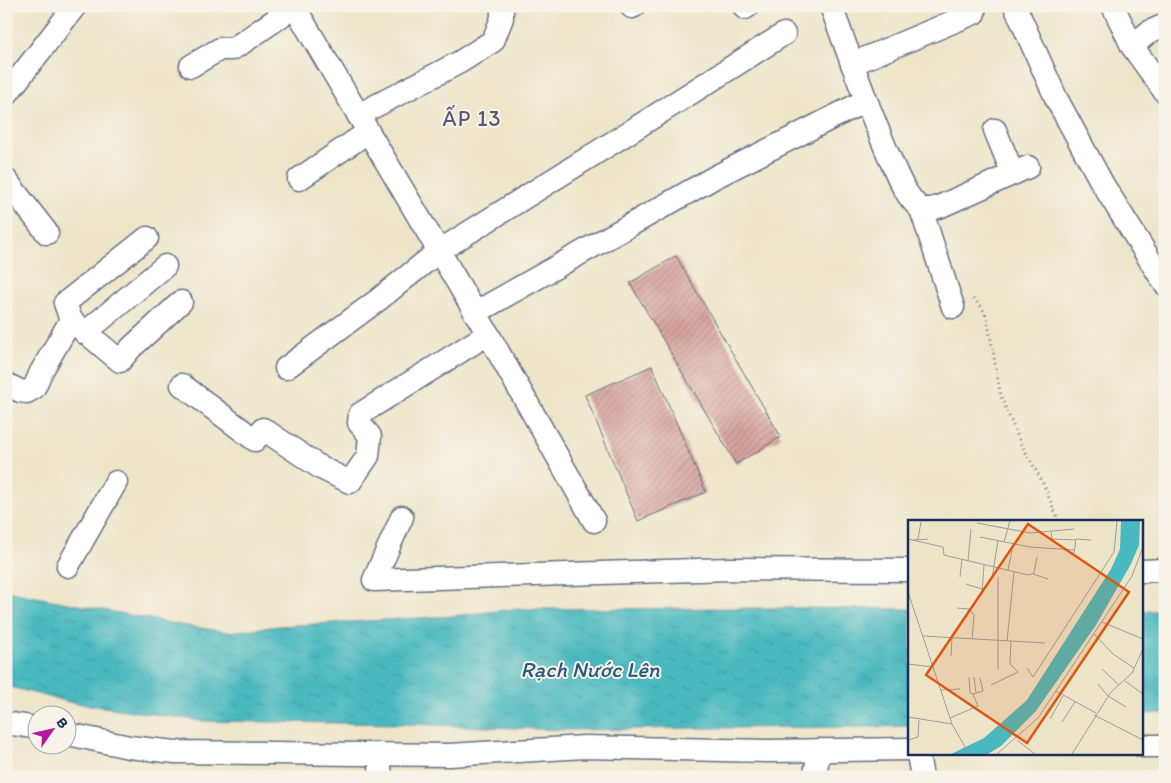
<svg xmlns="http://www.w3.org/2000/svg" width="1171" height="783" font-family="Itim,sans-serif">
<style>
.water{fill:url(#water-ripples);stroke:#32748e}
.building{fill:url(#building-hatch)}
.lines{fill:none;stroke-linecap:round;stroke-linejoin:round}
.minor-casing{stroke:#656f83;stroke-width:25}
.path{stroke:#656f83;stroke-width:3;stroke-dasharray:1 4;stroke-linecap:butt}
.minor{stroke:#fff;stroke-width:22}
.labels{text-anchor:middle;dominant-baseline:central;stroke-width:4;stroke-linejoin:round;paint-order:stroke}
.neighbourhood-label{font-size:22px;letter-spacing:1px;fill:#5d5874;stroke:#f7f3e8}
.water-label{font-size:22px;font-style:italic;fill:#29587b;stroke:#f7f3e8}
.inset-road{fill:none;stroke:#9a9c9e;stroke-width:1}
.view{fill:#de5710;fill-opacity:0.15;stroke:#de5710;stroke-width:2.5}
.inset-edge{fill:none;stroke:#1b2f5e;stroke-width:2.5}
</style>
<defs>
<pattern id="water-ripples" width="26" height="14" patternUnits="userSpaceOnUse" patternTransform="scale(1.25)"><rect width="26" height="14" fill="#4ab9bf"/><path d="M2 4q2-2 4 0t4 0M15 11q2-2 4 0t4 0" fill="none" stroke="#3d979e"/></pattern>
<pattern id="building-hatch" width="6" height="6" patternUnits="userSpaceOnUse" patternTransform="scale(1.25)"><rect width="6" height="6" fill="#d8a59e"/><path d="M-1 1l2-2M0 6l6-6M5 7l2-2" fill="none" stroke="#ae8784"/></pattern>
</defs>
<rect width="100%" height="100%" fill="#f7f3e8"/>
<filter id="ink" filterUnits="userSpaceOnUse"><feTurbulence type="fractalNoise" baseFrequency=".02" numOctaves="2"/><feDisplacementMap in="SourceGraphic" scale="10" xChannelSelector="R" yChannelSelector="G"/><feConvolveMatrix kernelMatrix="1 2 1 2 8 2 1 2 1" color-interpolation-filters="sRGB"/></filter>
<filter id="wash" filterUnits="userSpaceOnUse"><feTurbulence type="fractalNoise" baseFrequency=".0096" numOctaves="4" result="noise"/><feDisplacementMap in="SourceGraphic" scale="20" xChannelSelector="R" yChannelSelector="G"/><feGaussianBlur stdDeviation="1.12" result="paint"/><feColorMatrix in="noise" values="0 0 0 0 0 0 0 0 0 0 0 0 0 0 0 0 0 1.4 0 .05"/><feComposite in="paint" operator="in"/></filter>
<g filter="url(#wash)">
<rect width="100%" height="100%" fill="#eee5c9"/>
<g class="water">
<polygon points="6,591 180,625 228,632 279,626 453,616 514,609 785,608 910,609 910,726 876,727 700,728 569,730 407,724 202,721 69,702 6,686"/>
<polygon points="1142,611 1165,611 1165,713 1142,714"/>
</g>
<g id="blocks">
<g class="building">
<polygon points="676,256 781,437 736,464 630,283"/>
<polygon points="652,366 706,492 638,521 585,395"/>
</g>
</g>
</g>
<g filter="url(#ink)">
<use href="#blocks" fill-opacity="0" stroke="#656f83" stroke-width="1"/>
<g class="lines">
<g class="minor-casing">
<g id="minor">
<polyline points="294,6 488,334 594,521"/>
<path d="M831,6C849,56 867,105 888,154C897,174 904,195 921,209H931L941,206L1028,167"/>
<polyline points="1015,6 1056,98 1102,183 1165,284"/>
<polyline points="1113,6 1132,46 1165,92"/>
<polyline points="632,7 634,6"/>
<polyline points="745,8 748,6"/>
<polyline points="1132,46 1149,32 1165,25"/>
<polyline points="852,64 974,13"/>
<polyline points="191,66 220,49 232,49 239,45 294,7"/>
<polyline points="6,95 75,6"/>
<polyline points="358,115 460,62 493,41 502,18 502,6"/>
<polyline points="995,130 1013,174"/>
<polyline points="299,179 368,132"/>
<polyline points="6,180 47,233"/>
<polyline points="921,209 953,307"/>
<polyline points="147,238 65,303 71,320 120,361 131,348 181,302"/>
<polyline points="475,313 715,177 865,101"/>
<polyline points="85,333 165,266"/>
<polyline points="286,368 378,300 439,251 631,131 784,34"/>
<polyline points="6,384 20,391 27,392 34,388 41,372 71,320"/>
<polyline points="182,385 255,440 263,429 321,468 350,482 368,456 370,436 359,423 360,414 488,334"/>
<polyline points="402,517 374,580 730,569 910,570"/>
<polyline points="68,566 116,482"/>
<polyline points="1142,571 1165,570"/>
<polyline points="6,723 38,728"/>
<polyline points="68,734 129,747 175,752 449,755 585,747 768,751 910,749"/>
<polyline points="1142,746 1165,746"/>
<polyline points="379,754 381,777"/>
<polyline points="918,754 922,777"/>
<polyline points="814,777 820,750"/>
</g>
</g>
<polyline class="path" points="973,299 982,307 987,318 1001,397 1020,442 1042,481 1059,522"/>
<use href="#minor" class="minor"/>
</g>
</g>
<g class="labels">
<g class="neighbourhood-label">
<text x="472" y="118">ẤP 13</text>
</g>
<g class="water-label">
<text x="590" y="669">Rạch Nước Lên</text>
</g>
</g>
<g transform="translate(908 520)">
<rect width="235" height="235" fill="#eee5c9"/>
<path d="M213,1H232L231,25L223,44L188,105L128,191L93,226L80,234H43L76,218L119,180L203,49L212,29Z" fill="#4ab9bf"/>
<path class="inset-road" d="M69,3L122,13L166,9M143,12L144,19L168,20M72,17L122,27L167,30M0,19L35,27L36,35L120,55L126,53L129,37M10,19L13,2M5,20L20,19M96,22L102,1M166,33L168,19L183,20M60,41L63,9M100,50L104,30M125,54L140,59M52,57L54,39M84,59L90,20M58,64L74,69M0,72L44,204L61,234M74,74L76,45M49,88L61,89L66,95L64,119M194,102L235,119M186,114L205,134L226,148M15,116L137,123M99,121L106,52M43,136L44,117M0,144L25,147M119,148L125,157L206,32L209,1M194,149L211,165M90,150V57M61,157L62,173L65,174L75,171L72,158M66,157L68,173M217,161L235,174M190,164L200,176L218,187M83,165L110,152L102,144L103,121M33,170L52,169M148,171L188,193M186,195L235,220M0,197L44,204M42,198L70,186L65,174M142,199L155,176M154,202L167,182M0,220L10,217L11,200M109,220L127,234M89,234L130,198L224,56L235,27M164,234L203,172L224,153L235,129"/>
<path class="view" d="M120,4L221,72L119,223L18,155Z"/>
<rect width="235" height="235" class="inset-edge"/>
</g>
<rect width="1171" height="783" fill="none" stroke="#f7f3e8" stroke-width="25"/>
<g transform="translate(52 730) rotate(56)"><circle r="24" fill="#f7f3e8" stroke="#9fa5b1"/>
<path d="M0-4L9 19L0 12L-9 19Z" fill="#b5179e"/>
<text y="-8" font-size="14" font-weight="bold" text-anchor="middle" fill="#1b2f5e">B</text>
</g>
</svg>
